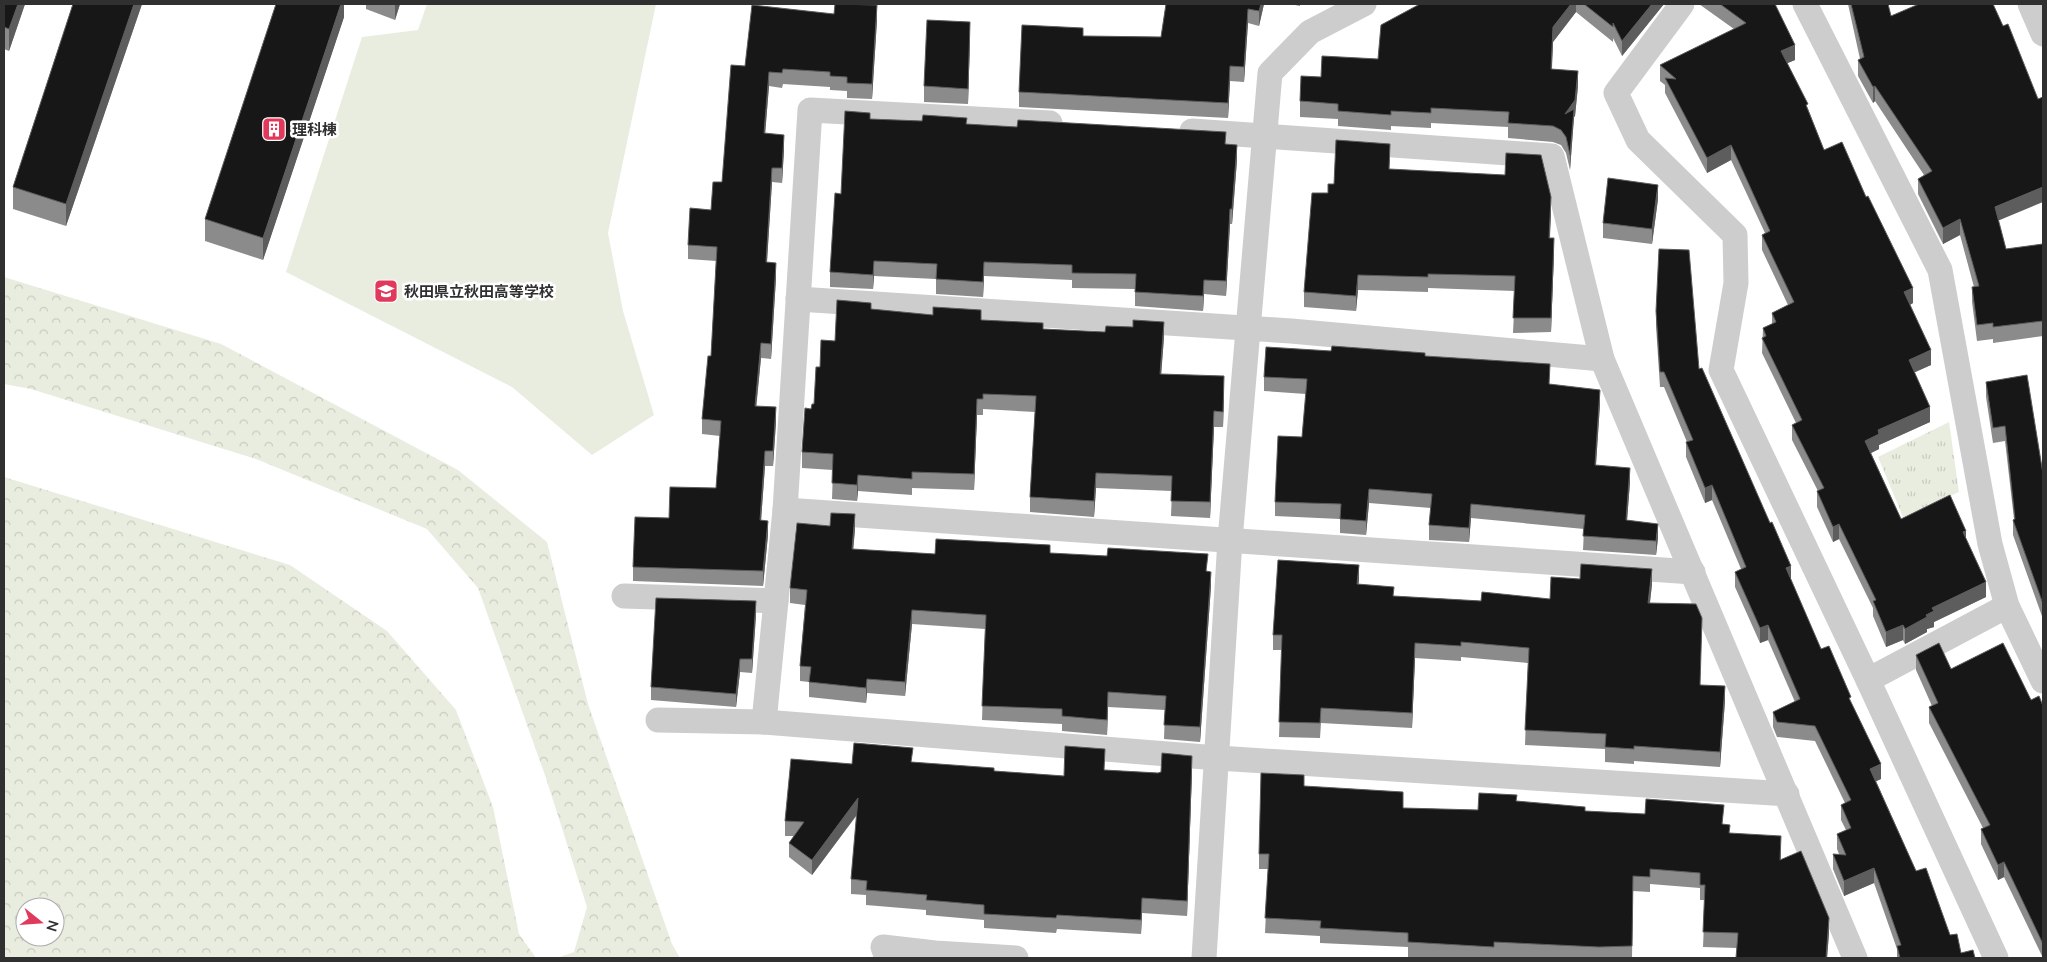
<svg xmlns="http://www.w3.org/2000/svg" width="2047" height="962" font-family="Lato,'Noto Sans JP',sans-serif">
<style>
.grass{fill:#e8eddf}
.forest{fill:url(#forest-crowns);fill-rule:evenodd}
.park{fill:url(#park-tufts)}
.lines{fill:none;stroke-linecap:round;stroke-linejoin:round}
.street{stroke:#cdcdcd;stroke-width:25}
.wall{fill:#8b8b8b}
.shaded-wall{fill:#5d5d5d}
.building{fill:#171717;stroke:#5d5d5d}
.labels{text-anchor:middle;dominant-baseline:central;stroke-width:5;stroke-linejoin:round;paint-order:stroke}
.poi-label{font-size:15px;font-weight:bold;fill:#303030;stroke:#fff;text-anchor:start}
</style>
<defs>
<pattern id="forest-crowns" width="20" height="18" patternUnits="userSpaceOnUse" patternTransform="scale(1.25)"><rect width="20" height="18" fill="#e8eddf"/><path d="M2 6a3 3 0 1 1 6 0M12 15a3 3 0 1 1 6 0" fill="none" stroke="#c7ccc0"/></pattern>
<pattern id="park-tufts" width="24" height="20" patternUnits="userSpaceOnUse" patternTransform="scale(1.25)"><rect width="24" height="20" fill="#e8eddf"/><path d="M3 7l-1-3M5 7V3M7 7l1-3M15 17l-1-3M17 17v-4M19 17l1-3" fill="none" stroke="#c7ccc0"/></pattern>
</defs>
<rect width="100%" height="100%" fill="#fff"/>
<polygon class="grass" points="427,4 656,4 608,233 623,311 654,415 592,455 512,387 286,272 362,37 418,30"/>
<g class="forest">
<polygon points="4,277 221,344 458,470 547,542 588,704 672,944 680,958 557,958 574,952 587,907 546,778 478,588 427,529 256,459 31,389 4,384"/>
<path d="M4,477L290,565L387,631L456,710L493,807L519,934L536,958H4ZM25,907H55V937H25Z"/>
</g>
<polygon class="park" points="1949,422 1959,492 1903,517 1878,457"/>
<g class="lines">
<g class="street">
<polyline points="1682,4 1616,93 1638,140 1735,235 1736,283 1721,370 1868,680 1996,958"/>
<polyline points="1805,4 1940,270 1990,544 2007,606 2043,681"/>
<polyline points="2030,4 2043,34"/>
<polyline points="1192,131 1552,156 1602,359 1855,958"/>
<polyline points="798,299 1291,331 1602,359"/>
<polyline points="785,510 1693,572"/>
<polyline points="624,596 776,601"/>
<polyline points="1868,680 2007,606"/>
<polyline points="658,720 764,722 1218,758 1787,794"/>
<polyline points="764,722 785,510 810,110 1050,123"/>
<polyline points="887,958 883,947 935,953 1016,958"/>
<polyline points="1204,958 1230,540 1270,73 1310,32 1364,4"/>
</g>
</g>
<g class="wall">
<polygon points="4,4 25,4 9,51 4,49"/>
<polygon points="73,4 142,4 66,226 13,209 13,187"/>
<polygon points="344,4 344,17 263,260 205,241 205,219"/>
<polygon points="366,4 400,4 395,20 366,9"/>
<polygon points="1166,4 1264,4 1259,26 1248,23 1244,82 1230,81 1228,118 1019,107 1019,92 1083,36 1161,37"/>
<polygon points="1290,4 1300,4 1300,6"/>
<polygon points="1420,4 1664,4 1622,56 1613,38 1613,42 1576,12 1553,42 1552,69 1578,86 1575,116 1574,117 1570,170 1566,153 1561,145 1553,142 1508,138 1508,127 1431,123 1431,128 1391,126 1391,130 1338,126 1338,119 1300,117 1300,101 1321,77 1378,59"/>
<polygon points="1699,4 1775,4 1795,60 1787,63 1808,109 1824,150 1913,303 1910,305 1931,365 1914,372 1930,422 1879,445 1879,449 1871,453 1901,519 1966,539 1986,597 1934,622 1934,627 1927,629 1927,632 1905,644 1903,640 1886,647 1873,616 1873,608 1839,539 1833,542 1817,507 1817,491 1818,491 1792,440 1792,425 1796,423 1762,353 1763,328 1772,324 1772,313 1788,305 1762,250 1762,235 1765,233 1731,160 1707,173 1665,93 1665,85 1660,81 1660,65 1734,29"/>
<polygon points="1848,4 1888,4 1891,16 1998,221 2006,249 2043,244 2043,336 1993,343 1993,339 1977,341 1972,302 1972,287 1974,287 1960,235 1943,244 1918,194 1918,179 1924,175 1875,101 1873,103 1858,76 1858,60 1860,59"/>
<polygon points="877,20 872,99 847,98 847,91 830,90 830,87 783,84 782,88 769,86 765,133 784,150 782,183 772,182 767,262 776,278 771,359 761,358 756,406 776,422 773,466 765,466 761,520 768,535 763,586 633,581 633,567 669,518 716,488 720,436 702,434 702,419 711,356 716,261 688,259 688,245 711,210 722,182 745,66"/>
<polygon points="970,37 968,104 924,102 924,86"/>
<polygon points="870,119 967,124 1226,144 1237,160 1232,224 1230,224 1226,296 1204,294 1203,311 1135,306 1135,289 1072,288 1072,280 984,276 983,297 936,294 936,279 874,276 873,289 830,287 830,272 841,194"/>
<polygon points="1390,159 1389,169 1551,212 1550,238 1554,252 1551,332 1513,333 1515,291 1428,288 1428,292 1358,290 1356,311 1304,307 1304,292 1328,193 1334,184"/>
<polygon points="1658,199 1652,244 1603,238 1603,223"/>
<polygon points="871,309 981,320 1043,329 1164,337 1161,374 1224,392 1223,427 1214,427 1210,518 1171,516 1172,491 1096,488 1094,517 1030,512 1030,497 1035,412 983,409 983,415 977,415 974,490 912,488 912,495 858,491 857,501 832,499 833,470 802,468 802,452 811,409 814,404 820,367 835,341"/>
<polygon points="1656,311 1699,369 1821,649 1851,703 1881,779 1876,781 1916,871 1950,935 1961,953 1975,958 1897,958 1897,949 1874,883 1844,896 1833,869 1833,854 1839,854 1837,849 1837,834 1846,830 1841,820 1841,805 1845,803 1815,741 1777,737 1773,727 1773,712 1795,702 1768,640 1760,643 1735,587 1735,572 1741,569 1712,500 1705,503 1686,457 1686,442 1687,442 1664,387 1660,387 1656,326"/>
<polygon points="1425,356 1550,384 1600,404 1596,465 1630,482 1627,520 1658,538 1656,555 1583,550 1584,529 1471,518 1469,542 1429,540 1429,525 1431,508 1369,503 1366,535 1340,533 1340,519 1275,516 1275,502 1302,437 1306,394 1264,391 1264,377"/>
<polygon points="1986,382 2043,474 2043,619 2013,535 2013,520 2014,519 2005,441 1993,443 1986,397"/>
<polygon points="855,529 853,549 935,554 1050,553 1207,571 1211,586 1200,742 1164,739 1165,710 1108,707 1107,735 1062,731 1062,724 982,720 985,629 912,624 905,696 867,693 866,703 809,697 809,682 800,681 800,666 805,605 790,603 790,588"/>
<polygon points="1359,580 1358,584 1394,596 1481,601 1550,599 1652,584 1650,603 1701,685 1725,701 1720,767 1634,761 1634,764 1605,762 1605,749 1525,745 1528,663 1461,657 1461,661 1415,658 1412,728 1321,723 1320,738 1279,737 1282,650 1273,650 1273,635"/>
<polygon points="756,615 752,673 740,672 736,707 651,700 651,687"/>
<polygon points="1916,655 2031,700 2043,706 2043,958 2004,877 1998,880 1981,844 1981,829 1983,828 1929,723 1929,707 1932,706 1916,670"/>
<polygon points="913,762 994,771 1064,776 1105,770 1158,773 1192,770 1187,916 1142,913 1141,934 1057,929 1056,933 984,928 984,920 926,915 926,910 866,905 866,895 851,894 851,879 857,815 812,875 789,857 789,843 794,836 785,836 785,821 852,764"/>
<polygon points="1304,786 1403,808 1478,810 1517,801 1585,811 1723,824 1730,833 1781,851 1781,859 1829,933 1827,958 1736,958 1737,948 1703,947 1705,900 1700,900 1700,888 1650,884 1650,892 1633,891 1632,958 1524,958 1494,957 1494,958 1433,958 1408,957 1408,947 1320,943 1320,936 1265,933 1268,869 1259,869 1259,854"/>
</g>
<g class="shaded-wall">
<polygon points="18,4 25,4 9,51 9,29"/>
<polygon points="134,4 142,4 66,226 66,204"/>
<polygon points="341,4 344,4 344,17 263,260 263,238"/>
<polygon points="395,4 400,4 395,20"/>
<polygon points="1261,4 1264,4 1259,26 1259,11"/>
<polygon points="1571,4 1576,4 1576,12 1553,42 1551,84 1551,69 1553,27"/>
<polygon points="1652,4 1664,4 1622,56 1622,41"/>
<polygon points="877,5 877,20 872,99 872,84"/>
<polygon points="1248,9 1248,23 1244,82 1244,67"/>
<polygon points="970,22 970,37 968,104 968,89"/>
<polygon points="1795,45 1795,60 1781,66 1781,51"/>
<polygon points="1230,66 1230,81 1228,118 1228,103"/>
<polygon points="1578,71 1578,86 1575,116 1574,117 1570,170 1570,155 1565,114"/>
<polygon points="769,72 769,86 764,148 764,133"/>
<polygon points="1875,86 1875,101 1873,103 1873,87"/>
<polygon points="784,135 784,150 782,183 782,168"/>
<polygon points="1237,145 1237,160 1232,224 1232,209"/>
<polygon points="1731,145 1731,160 1707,173 1707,158"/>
<polygon points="772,168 772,182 766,277 766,262"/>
<polygon points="1658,185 1658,199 1652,244 1652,229"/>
<polygon points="2043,187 2043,202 1995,222 1995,207"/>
<polygon points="1551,197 1551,212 1549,252 1549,238"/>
<polygon points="1230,209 1230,224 1226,296 1226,281"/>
<polygon points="1960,219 1960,235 1943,244 1943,228"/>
<polygon points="1554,238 1554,252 1551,332 1551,318"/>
<polygon points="874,261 874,276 873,289 873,275"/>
<polygon points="984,262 984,276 983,297 983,282"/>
<polygon points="776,263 776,278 771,359 771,344"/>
<polygon points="1358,275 1358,290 1356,311 1356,296"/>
<polygon points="1204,280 1204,294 1203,311 1203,296"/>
<polygon points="1913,288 1913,303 1904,308 1904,292"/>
<polygon points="1164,322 1164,337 1160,390 1160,374"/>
<polygon points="761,343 761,358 755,420 755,406"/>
<polygon points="1931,350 1931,365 1909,375 1909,360"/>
<polygon points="1224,376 1224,392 1223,427 1223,412"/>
<polygon points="1600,390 1600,404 1595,479 1595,465"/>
<polygon points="977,399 977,415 974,490 974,474"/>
<polygon points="776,407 776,422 773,466 773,451"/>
<polygon points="1930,407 1930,422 1879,445 1879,449 1865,456 1865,441 1878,430"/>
<polygon points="1214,411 1214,427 1210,518 1210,502"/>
<polygon points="765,451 765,466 760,535 760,520"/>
<polygon points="1630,468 1630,482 1626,534 1626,520"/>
<polygon points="1096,473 1096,488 1094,517 1094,501"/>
<polygon points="858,475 858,491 857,501 857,485"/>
<polygon points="1712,485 1712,500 1705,503 1705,488"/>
<polygon points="1369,489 1369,503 1366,535 1366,521"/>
<polygon points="1471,504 1471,518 1469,542 1469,528"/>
<polygon points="855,514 855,529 852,564 852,549"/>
<polygon points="768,521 768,535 763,586 763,571"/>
<polygon points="1658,524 1658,538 1656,555 1656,541"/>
<polygon points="1839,524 1839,539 1833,542 1833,527"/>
<polygon points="1966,531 1966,546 1963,532"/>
<polygon points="1359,565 1359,580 1357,599 1357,584"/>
<polygon points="1791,566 1791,581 1786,568"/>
<polygon points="1652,569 1652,584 1648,618 1648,603"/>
<polygon points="1211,572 1211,586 1200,742 1200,727"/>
<polygon points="1986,582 1986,597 1934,622 1934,627 1927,629 1927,632 1905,644 1905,629 1932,608"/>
<polygon points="756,601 756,615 752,673 752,659"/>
<polygon points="912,610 912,624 905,696 905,682"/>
<polygon points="1768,625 1768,640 1760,643 1760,628"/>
<polygon points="1903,625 1903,640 1886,647 1886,632"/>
<polygon points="1415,643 1415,658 1412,728 1412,713"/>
<polygon points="740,659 740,672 736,707 736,694"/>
<polygon points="867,679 867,693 866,703 866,688"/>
<polygon points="1725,686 1725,701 1720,767 1720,752"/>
<polygon points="1108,692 1108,707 1107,735 1107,720"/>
<polygon points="1192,756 1192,770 1187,916 1187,901"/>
<polygon points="1881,764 1881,779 1870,784 1870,769"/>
<polygon points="858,798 858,813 812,875 812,860"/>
<polygon points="2004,862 2004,877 1998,880 1998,865"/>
<polygon points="1874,868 1874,883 1844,896 1844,881"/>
<polygon points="1142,898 1142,913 1141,934 1141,920"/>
<polygon points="1829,918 1829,933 1827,958 1826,958"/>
</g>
<g class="building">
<polygon points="4,4 18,4 9,29 4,27"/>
<polygon points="73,4 134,4 66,204 13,187"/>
<polygon points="276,4 341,4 263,238 205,219"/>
<polygon points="835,4 877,5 872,84 847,83 847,77 830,76 830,72 783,69 782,73 769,72 764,133 784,135 782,168 772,168 766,262 776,263 771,344 761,343 755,406 776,407 773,451 765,451 760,520 768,521 763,571 633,567 635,517 669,518 670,487 716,488 721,421 702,419 708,356 711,356 717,247 688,245 690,208 711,210 713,182 722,182 731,65 745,66 752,5 834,14"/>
<polygon points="1166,4 1261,4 1259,11 1248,9 1244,67 1230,66 1228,103 1019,92 1022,25 1083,28 1083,36 1161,37"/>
<polygon points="1420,4 1571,4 1553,27 1551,69 1578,71 1575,100 1565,114 1574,109 1570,155 1566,137 1561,130 1553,126 1508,123 1509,112 1431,108 1431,113 1391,111 1391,115 1338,111 1338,104 1300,101 1301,76 1321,77 1322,56 1378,59 1381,25"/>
<polygon points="1584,4 1652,4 1622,41 1613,23 1613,27"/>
<polygon points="1720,4 1775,4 1795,45 1781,51 1808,104 1806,105 1824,150 1842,142 1866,197 1868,196 1913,288 1904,292 1931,350 1909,360 1930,407 1878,430 1879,434 1865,441 1901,519 1950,495 1966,531 1963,532 1986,582 1932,608 1934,611 1926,615 1927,617 1905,629 1903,625 1886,632 1873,601 1876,600 1839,524 1833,527 1817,491 1824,488 1792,425 1802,420 1762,338 1766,336 1763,328 1776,322 1772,313 1794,302 1762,235 1770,231 1731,145 1707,158 1665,78 1676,79 1660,65 1746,23"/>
<polygon points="1851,4 1888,4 1891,16 1919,4 1993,4 2003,26 2008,24 2038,99 2043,97 2043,187 1995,207 2006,249 2043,244 2043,321 1993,327 1993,323 1977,325 1972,287 1979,286 1960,219 1943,228 1918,179 1932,171 1875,86 1873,87 1858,60 1864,57"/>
<polygon points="927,20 970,22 968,89 924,86"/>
<polygon points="845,111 870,113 870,119 922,121 923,115 967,118 966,124 1017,127 1018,120 1226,132 1225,144 1237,145 1232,209 1230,209 1226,281 1204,280 1203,296 1135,292 1136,274 1072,273 1072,265 984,262 983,282 936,279 937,264 874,261 873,275 830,272 835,193 841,194"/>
<polygon points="1336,140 1390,144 1389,169 1505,175 1506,153 1541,155 1551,197 1549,238 1554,238 1551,318 1513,318 1515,276 1428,274 1428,277 1358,275 1356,296 1304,292 1312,193 1328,193 1328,184 1334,184"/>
<polygon points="1608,178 1658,185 1652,229 1603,223"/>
<polygon points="1659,249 1689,250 1699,369 1702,368 1770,523 1772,522 1791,566 1786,568 1821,649 1829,646 1851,697 1849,698 1881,764 1870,769 1916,871 1926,868 1950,935 1957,934 1961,953 1973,950 1975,958 1900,958 1897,946 1901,945 1874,868 1844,881 1833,854 1846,855 1837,834 1851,828 1841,805 1851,800 1815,726 1777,722 1773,712 1800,699 1768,625 1760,628 1735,572 1746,567 1712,485 1705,488 1686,442 1693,440 1664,372 1660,372 1656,311"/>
<polygon points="837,300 871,303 871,309 933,315 933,307 981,310 981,320 1043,323 1043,329 1105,332 1106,326 1133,327 1133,320 1164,322 1160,374 1224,376 1223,412 1214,411 1210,502 1171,501 1172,476 1096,473 1094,501 1030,497 1036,396 983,394 983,399 977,399 974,474 912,472 912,479 858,475 857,485 832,483 833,454 802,452 805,408 811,409 812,404 814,404 816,367 820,367 821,340 835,341"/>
<polygon points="1332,346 1425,353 1425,356 1550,364 1549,384 1600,390 1595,465 1630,468 1626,520 1658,524 1656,541 1583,536 1585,515 1471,504 1469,528 1429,525 1432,494 1369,489 1366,521 1340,519 1341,504 1275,502 1278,436 1302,437 1307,379 1264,377 1266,347 1331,351"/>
<polygon points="2027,375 2043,474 2043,604 2013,520 2015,519 2005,426 1993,428 1986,382"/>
<polygon points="831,513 855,514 852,549 935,554 936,539 1050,545 1050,553 1107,556 1108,548 1208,554 1206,571 1211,572 1200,727 1164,725 1166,696 1108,692 1107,720 1062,716 1062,709 982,706 986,615 912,610 905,682 867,679 866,688 809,682 811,667 800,666 807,590 790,588 797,523 830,526"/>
<polygon points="1278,560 1359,565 1357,584 1394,587 1393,596 1481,601 1482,592 1550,599 1551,577 1580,579 1581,564 1652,569 1648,603 1696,604 1702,618 1700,685 1725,686 1720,752 1634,746 1634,749 1605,747 1606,734 1525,730 1529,648 1461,642 1461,646 1415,643 1412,713 1321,708 1320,723 1279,722 1282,635 1273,635"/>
<polygon points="656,598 756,601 752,659 740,659 736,694 651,687"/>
<polygon points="1939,643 1951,669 2003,643 2031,700 2039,696 2043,706 2043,944 2004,862 1998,865 1981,829 1990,825 1929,707 1938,703 1916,655"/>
<polygon points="854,743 913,748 911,762 994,768 994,771 1064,776 1065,746 1105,749 1104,770 1158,773 1161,772 1162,753 1192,756 1187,901 1142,898 1141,920 1057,915 1056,918 984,914 984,905 926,900 927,895 866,890 867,881 851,879 858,798 812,860 789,843 804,822 785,821 791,759 852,764"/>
<polygon points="1261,773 1304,775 1304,786 1403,792 1403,808 1478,810 1479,793 1517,795 1516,801 1585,807 1585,811 1645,814 1646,799 1724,805 1722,824 1730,825 1729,833 1781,836 1780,860 1801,851 1829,918 1826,958 1736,958 1738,933 1703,932 1705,885 1700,885 1700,873 1650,869 1650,877 1633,876 1632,946 1599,947 1494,942 1494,947 1408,942 1408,933 1320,928 1321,921 1265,918 1269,854 1259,854"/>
</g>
<defs>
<g id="building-square" transform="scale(1.25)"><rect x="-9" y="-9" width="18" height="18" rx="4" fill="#e1395c" stroke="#fff"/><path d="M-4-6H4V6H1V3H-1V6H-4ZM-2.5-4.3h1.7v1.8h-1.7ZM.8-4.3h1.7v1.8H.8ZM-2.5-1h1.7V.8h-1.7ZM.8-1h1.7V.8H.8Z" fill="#fff"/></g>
<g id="school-square" transform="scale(1.25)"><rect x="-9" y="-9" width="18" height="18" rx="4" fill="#e1395c" stroke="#fff"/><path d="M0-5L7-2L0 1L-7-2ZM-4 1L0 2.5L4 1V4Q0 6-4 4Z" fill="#fff"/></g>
</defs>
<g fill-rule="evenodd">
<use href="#building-square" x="274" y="129"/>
<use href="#school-square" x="386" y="291"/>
</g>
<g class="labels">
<g class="poi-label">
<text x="292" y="129">理科棟</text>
<text x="404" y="291">秋田県立秋田高等学校</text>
</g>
</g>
<rect width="2047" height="962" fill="none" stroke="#303030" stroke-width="10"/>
<g transform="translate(40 922) rotate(107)"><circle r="24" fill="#ffffff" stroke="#acacac"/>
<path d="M0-4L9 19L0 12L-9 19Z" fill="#e1395c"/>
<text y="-8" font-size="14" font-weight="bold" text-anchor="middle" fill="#303030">N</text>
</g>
</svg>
